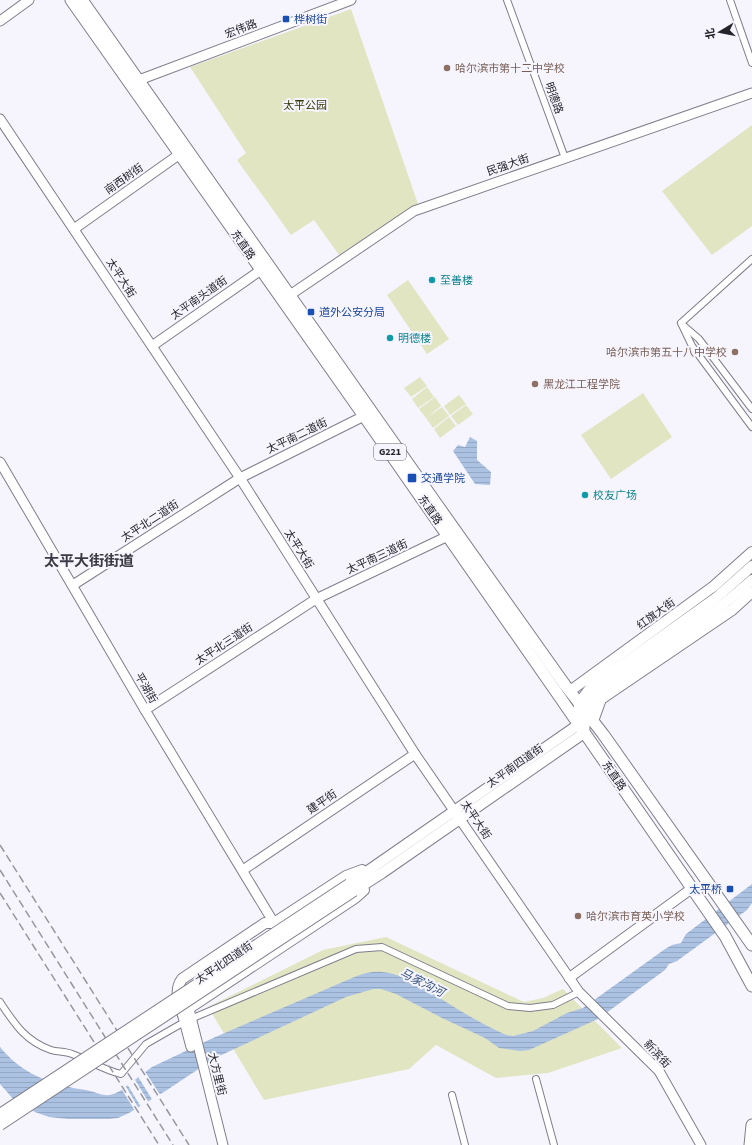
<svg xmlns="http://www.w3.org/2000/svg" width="752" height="1145" font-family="'Source Sans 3','Noto Sans SC',sans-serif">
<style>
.green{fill:#e1e5c2}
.water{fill:url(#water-rules)}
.pier{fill:#f6f5fe}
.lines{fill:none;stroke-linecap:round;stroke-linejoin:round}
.street-casing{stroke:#807e8b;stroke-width:8}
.secondary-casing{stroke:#807e8b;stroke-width:11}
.primary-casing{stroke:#807e8b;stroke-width:12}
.highway-casing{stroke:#807e8b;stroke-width:13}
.street{stroke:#fff;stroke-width:6}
.secondary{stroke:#fff;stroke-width:9}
.primary{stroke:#fff;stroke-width:10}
.highway{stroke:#fff;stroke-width:11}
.rail{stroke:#98979e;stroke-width:1.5;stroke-dasharray:8 4;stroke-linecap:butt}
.primary-bridge-casing{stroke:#807e8b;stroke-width:12;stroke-linecap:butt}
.primary-bridge{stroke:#fff;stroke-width:10}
.transit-dot{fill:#1a4fb4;stroke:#f6f5fe;stroke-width:1.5}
.education-dot{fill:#8d6e63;stroke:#f6f5fe;stroke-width:1.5}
.culture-dot{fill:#0f9aa8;stroke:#f6f5fe;stroke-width:1.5}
.labels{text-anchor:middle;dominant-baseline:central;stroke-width:4;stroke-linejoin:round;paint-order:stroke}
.shield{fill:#f6f5fe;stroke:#646369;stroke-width:1}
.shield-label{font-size:10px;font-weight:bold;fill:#252429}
.transit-label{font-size:11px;fill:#164399;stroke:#f6f5fe;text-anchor:start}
.street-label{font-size:11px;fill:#252429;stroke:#f6f5fe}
.education-label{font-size:11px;fill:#785e54;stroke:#f6f5fe;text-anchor:start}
.park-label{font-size:11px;fill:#363908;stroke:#f6f5fe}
.culture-label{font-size:11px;fill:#0d838f;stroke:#f6f5fe;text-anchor:start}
.water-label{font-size:12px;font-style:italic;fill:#355381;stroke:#f6f5fe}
.district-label{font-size:15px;font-weight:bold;fill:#3c3a45;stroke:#f6f5fe}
</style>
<defs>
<pattern id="water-rules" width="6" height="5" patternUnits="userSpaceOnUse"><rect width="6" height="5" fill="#acc2e3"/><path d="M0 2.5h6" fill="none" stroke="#94a7c3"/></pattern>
</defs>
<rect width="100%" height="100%" fill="#f6f5fe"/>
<g class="green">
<polygon points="351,9 418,204 339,255 314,220 291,235 237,160 246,153 190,67"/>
<polygon points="752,125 752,226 712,255 662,191"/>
<polygon points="408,280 449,339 427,354 387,295"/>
<polygon points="420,377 427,386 411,397 404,388"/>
<polygon points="427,387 434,397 418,408 412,399"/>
<polygon points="643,393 672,437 611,479 581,435"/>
<polygon points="459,395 466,404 450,415 444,406"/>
<polygon points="435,397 441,406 426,418 419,409"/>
<polygon points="466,405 473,414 458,425 451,416"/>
<polygon points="442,407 449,416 433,428 426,418"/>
<polygon points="449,417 456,426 440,438 434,429"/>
<polygon points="386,937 524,1002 543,998 563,989 622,1048 548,1073 496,1078 436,1045 409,1069 264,1100 208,1007 323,950"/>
</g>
<g class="water">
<polygon points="470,437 477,441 477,460 491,472 490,485 475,484 453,451 458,445 465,447"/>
<path d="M752,884V903L747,910L677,961L669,964L665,970L598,1019L529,1050L520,1051L499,1048L485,1038L442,1018L396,994L381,989H373L346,997L215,1058L167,1090L129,1113L118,1118L109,1119H68L49,1117L35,1112L15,1101L0,1084V1047C19,1070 40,1080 69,1087C76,1089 83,1089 90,1091C104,1095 106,1098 120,1091L152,1067L213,1038L352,978C362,974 371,971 382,972C405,974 424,989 443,1000C463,1013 484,1025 506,1035L513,1036L533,1031L567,1013L583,1008L665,949L672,945L681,943L686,934Z"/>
</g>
<g class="pier">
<polygon points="144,1070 161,1096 153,1101 137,1075"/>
<polygon points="134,1078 149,1103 141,1107 127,1084"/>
<polygon points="125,1085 139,1109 135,1111 121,1088"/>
</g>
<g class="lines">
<g class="street-casing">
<g id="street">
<polyline points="507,0 565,158"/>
<polyline points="730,0 752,63"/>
<polyline points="681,323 692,346 752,427"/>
<polyline points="681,323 752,259"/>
<polyline points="684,326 699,339 752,409"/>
<path d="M0,1002C14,1023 25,1041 51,1050C57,1052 65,1051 72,1054C89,1060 103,1070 121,1074L146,1044L186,1021L356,949L382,947L508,1006L530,1008L553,1005L579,992"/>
<polyline points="536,1079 554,1145"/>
<polyline points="452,1095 465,1145"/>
</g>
</g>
<g class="secondary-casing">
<g id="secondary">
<polyline points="0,21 29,0"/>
<polyline points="139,80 351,0"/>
<polyline points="0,119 240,478 415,754 579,992 659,1071 701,1145"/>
<polyline points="74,229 184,151"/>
<polyline points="290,295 414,211 752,93"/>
<polyline points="152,346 261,270"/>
<polyline points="0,462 145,710 274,923"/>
<polyline points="73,585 240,478 364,416"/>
<polyline points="145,710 316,599 448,536"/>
<polyline points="243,870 415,754"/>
<polyline points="569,978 691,889"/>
<polyline points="189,1009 223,1145"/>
<polyline points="182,1013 191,1047"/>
</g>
</g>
<g class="primary-casing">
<g id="primary">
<polyline points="570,691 714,586 752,552"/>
<polyline points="593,721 601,699 732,610 752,592"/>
<path d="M362,870L346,876L274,923H265L182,979C174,990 179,1001 182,1013L355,898L364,890"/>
<polyline points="349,884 578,725 579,703 591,687 717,597 752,566"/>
<polyline points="354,891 382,873 584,733 586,711 596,694 725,603 752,580"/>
</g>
</g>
<g class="highway-casing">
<g id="highway">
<polyline points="71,0 364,416 557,693 725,936 752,986"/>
<polyline points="82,0 438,506 565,685 603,734 752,945"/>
<polyline points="750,1145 752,1125"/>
</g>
</g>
<use href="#street" class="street"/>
<use href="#secondary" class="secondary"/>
<use href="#primary" class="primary"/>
<use href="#highway" class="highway"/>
<g class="rail">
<polyline points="0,845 189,1145"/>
<polyline points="0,870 173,1145"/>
<polyline points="0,893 159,1145"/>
</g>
<g class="primary-bridge-casing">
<g id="primary-bridge">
<polyline points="0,1114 349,884"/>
<polyline points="0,1125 354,891"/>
</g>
</g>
<use href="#primary-bridge" class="primary-bridge"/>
</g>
<g class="transit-dot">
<rect x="282" y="15" width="8" height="8" rx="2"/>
<rect x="307" y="308" width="8" height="8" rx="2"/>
<rect x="407" y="473" width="10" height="10" rx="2"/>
<rect x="726" y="885" width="8" height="8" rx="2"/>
</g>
<g class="education-dot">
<circle cx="447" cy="68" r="4"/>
<circle cx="735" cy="352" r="4"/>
<circle cx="535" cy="384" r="4"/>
<circle cx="578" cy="916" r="4"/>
</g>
<g class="culture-dot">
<circle cx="432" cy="280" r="4"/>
<circle cx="390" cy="338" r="4"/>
<circle cx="585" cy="495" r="4"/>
</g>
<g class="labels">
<rect class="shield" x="374" y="444" width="32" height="16" rx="3"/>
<g class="shield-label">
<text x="390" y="452">G221</text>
</g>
<g class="transit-label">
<text x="294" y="19">桦树街</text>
<text x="319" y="312">道外公安分局</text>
<text x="421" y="478">交通学院</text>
<text x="722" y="889" text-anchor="end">太平桥</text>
</g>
<g class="street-label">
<text transform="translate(241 29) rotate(-21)">宏伟路</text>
<text transform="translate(554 98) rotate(70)">明德路</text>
<text transform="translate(508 165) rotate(-19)">民强大街</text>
<text transform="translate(124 179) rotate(-35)">南西树街</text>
<text transform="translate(243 245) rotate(55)">东直路</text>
<text transform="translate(121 278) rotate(57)">太平大街</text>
<text transform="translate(199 298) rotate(-35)">太平南头道街</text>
<text transform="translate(297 436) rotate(-26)">太平南二道街</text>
<text transform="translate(430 510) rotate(55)">东直路</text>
<text transform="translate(150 521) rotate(-33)">太平北二道街</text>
<text transform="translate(299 549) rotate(58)">太平大街</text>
<text transform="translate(377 557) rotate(-25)">太平南三道街</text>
<text transform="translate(656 614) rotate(-36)">红旗大街</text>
<text transform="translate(224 644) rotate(-33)">太平北三道街</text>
<text transform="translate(146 688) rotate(60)">平湖街</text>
<text transform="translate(515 766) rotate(-35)">太平南四道街</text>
<text transform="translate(614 776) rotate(55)">东直路</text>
<text transform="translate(322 802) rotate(-34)">建平街</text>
<text transform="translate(476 820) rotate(56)">太平大街</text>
<text transform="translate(224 963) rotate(-34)">太平北四道街</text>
<text transform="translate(657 1054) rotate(47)">新滨街</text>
<text transform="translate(217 1074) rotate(76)">大方里街</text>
</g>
<g class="education-label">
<text x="455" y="68">哈尔滨市第十二中学校</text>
<text x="727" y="352" text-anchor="end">哈尔滨市第五十八中学校</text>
<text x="543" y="384">黑龙江工程学院</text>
<text x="586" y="916">哈尔滨市育英小学校</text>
</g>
<g class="park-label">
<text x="305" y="105">太平公园</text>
</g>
<g class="culture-label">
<text x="440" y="280">至善楼</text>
<text x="398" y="338">明德楼</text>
<text x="593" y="495">校友广场</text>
</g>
<g class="water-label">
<text transform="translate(422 983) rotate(27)">马家沟河</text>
</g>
<g class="district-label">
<text x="89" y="561">太平大街街道</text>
</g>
</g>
<g transform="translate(720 32) rotate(260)" stroke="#f6f5fe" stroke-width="3" paint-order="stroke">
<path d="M0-3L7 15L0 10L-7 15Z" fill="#252429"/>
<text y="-6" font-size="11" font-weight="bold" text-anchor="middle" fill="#252429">北</text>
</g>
</svg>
